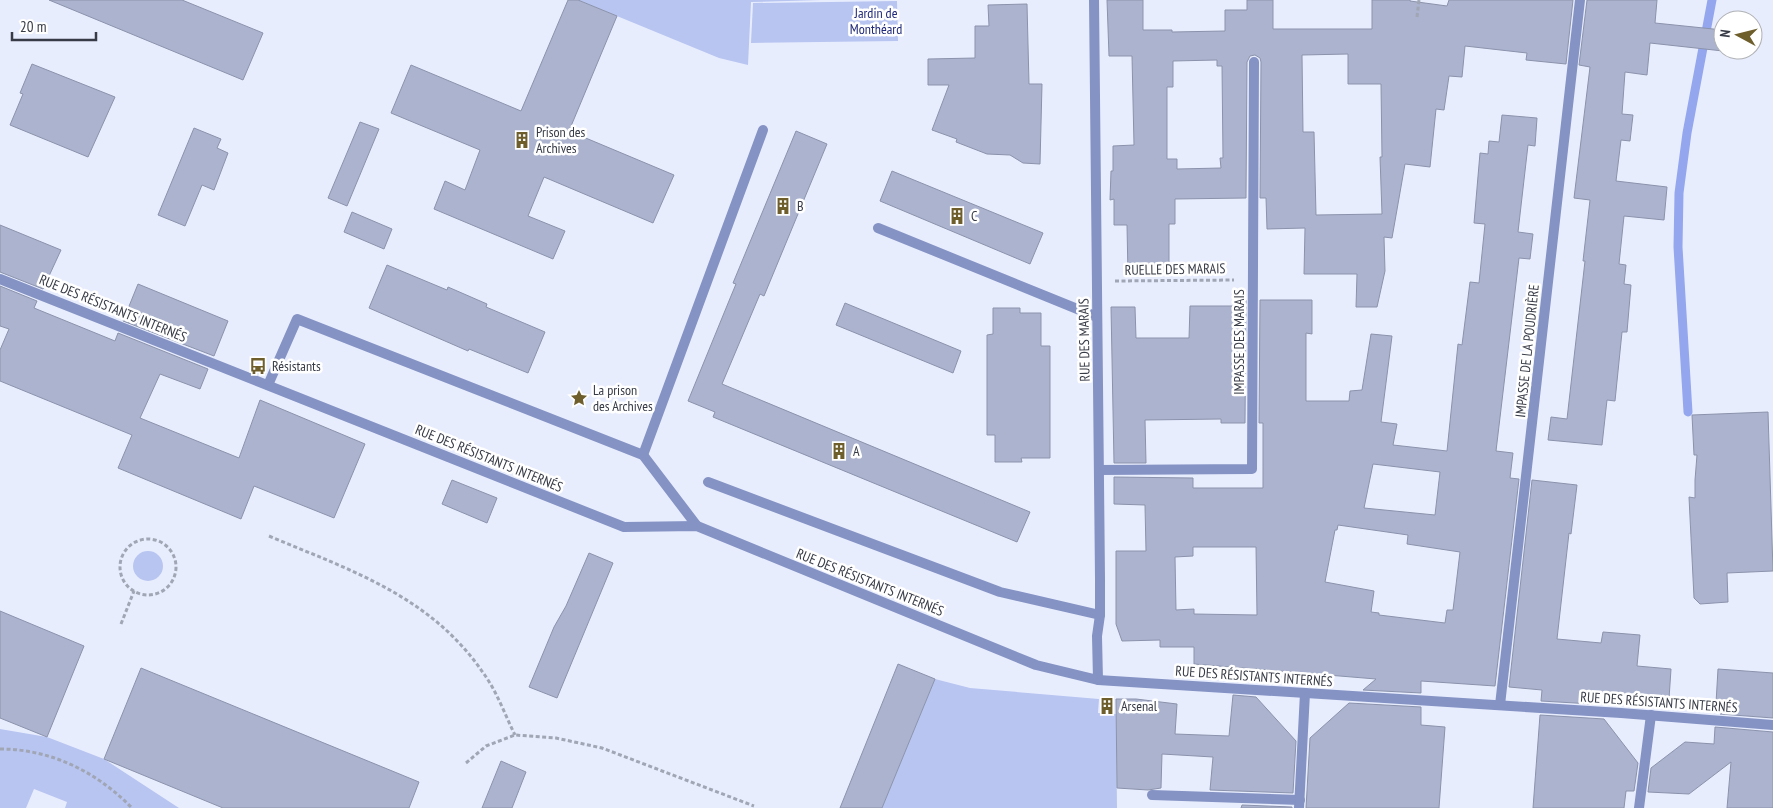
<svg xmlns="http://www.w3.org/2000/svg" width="1773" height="808" font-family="'PT Sans Narrow',sans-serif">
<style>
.green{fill:#b8c5f1}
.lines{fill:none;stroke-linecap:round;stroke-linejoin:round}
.stream{stroke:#94a7ee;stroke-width:9}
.building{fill:#abb3ce;stroke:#8b93ac;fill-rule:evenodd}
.path{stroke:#a1a6b5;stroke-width:3;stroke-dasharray:4 2.5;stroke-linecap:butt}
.lane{stroke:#8593c4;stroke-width:10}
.street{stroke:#8593c4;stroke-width:10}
.labels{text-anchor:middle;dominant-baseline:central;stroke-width:5;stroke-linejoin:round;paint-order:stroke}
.park-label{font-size:14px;fill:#202979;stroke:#fff}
.poi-label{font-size:14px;fill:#373b46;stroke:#fff;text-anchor:start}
.street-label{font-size:14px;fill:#373b46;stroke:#fff}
</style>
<rect width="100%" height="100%" fill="#e8edfe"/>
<g class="green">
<polygon points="578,0 821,0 751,2 748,65 719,58"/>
<polygon points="897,1 898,41 751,43 753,3"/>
<circle cx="148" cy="566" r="15"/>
<polygon points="935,679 970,688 1099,699 1098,713 1116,714 1117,808 882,808"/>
<polygon points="0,729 47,737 104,759 179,808 65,808 67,802 34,789 26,808 0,808"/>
</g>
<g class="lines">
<polyline class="stream" points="1688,412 1678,247 1679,193 1687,133 1712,0"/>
</g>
<g class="building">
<polygon points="49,0 182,0 263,33 243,80"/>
<polygon points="568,0 578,0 617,16 569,131 674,175 653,223 544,177 528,216 565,231 553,259 434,209 445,181 465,190 480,150 391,113 411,65 521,111"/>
<path d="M1107,0H1143V30H1172V32L1225,31V10H1247V0H1273V29H1372V0H1410V1L1447,6L1449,0H1573L1566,64L1526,60L1527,53L1465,46L1462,77L1449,76L1444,110L1436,109L1430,167L1405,164L1392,238L1384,237L1385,271L1377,307H1356L1357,274H1304L1305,228L1267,229L1266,198H1260L1261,62L1260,58L1255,55L1250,56L1247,62L1246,198L1175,199V224H1169V274L1128,275L1127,225H1114V199L1110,200L1111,171H1113V146L1134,145L1132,56H1109ZM1348,54V84H1381L1382,157H1380L1382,214L1316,215L1314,132H1303L1302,55ZM1217,60V66H1222L1223,158H1220L1221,168L1177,169V159H1167V87H1173V61Z"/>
<polygon points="1587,0 1657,0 1655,23 1723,30 1723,51 1650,43 1647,75 1625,72 1622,114 1633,115 1630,141 1621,140 1616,181 1667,187 1664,220 1624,216 1619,264 1626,265 1624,284 1631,285 1627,332 1622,332 1615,401 1607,400 1602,445 1548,440 1551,417 1567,419 1585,261 1583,261 1590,200 1574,198 1590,67 1579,65"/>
<polygon points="1027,4 1029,84 1042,84 1040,164 1023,163 1010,155 987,154 956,142 957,139 932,130 949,85 928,85 928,59 975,58 975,26 989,26 988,5"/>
<polygon points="32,64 115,97 88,157 10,125 23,94 20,93"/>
<path d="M1502,115L1537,118L1535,146L1528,145L1518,232L1533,234L1530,259L1519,258L1496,451L1513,453L1510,478L1519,479L1495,686L1421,681V693L1363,690L1376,679L1194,664V647H1160V640L1122,641L1116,624V551H1146L1145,505L1114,504V477L1193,478V488H1263V423H1259L1260,300H1312V334L1306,333V401H1349L1350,391L1362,390L1371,334L1392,336L1381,422L1397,424L1393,445L1447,451L1458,344L1462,345L1470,282L1479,283L1485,224L1474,223L1480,153L1488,154L1489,141L1499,142ZM1373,464L1440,472L1435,515L1364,508ZM1338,525L1408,535L1407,544L1460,552L1453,610H1447L1445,623L1379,615V613L1371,612L1374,591L1325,582L1335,530H1337ZM1193,547H1256L1257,615L1194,614V609L1176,610L1175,557L1193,556Z"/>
<polygon points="360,122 379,129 347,206 328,198"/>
<polygon points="194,128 221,139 217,148 228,153 214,190 202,185 185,226 158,215"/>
<polygon points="796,131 827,144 764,296 760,294 722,384 1030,512 1017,542 713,417 715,412 688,401 731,296 736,284 733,283"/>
<polygon points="892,171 1043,233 1030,264 880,201"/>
<polygon points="352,212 392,229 384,249 344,232"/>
<polygon points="0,225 61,250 43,289 0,272"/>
<polygon points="387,265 447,290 448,287 487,304 486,307 545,332 528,373 469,349 468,351 369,308"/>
<polygon points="138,284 228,321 214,356 123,321"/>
<polygon points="0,286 37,301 34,308 115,341 118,333 208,369 200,389 160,374 140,418 239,458 260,400 365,444 334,518 254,486 241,519 118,468 132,435 0,381 0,350 9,329 0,326"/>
<polygon points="1238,300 1246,300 1245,423 1221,423 1221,419 1145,420 1146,463 1114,463 1111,307 1135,307 1136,338 1189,338 1190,306 1238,306"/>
<polygon points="845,303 961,351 953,373 836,325"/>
<polygon points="993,308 1020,308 1020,313 1041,313 1041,346 1050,346 1050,458 1021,458 1022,462 995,462 995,435 987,435 987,335 993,334"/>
<polygon points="1768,412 1773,571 1727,573 1728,602 1700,604 1694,598 1689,497 1695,498 1695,480 1697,455 1694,455 1692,415"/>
<polygon points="452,480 497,498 487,523 442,504"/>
<polygon points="1532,480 1577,485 1571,534 1569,533 1557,639 1601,643 1603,632 1640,635 1637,666 1671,669 1669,699 1583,692 1592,704 1541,701 1542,690 1509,687"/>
<polygon points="589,553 613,563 557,698 529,687 554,627 566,606"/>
<polygon points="0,611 84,646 47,737 0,718"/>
<polygon points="898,664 935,679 882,808 840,808"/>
<polygon points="141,668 419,782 409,808 223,808 104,759"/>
<polygon points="1718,669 1773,673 1773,718 1720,714 1732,704 1716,703"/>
<polygon points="1233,695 1256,697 1296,741 1293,793 1210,790 1213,757 1162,754 1161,788 1148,790 1117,788 1116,699 1136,699 1177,704 1175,734 1229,736"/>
<polygon points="1349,703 1421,707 1421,725 1445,727 1439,808 1306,808 1310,738"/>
<polygon points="1540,715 1604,719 1638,763 1634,791 1626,791 1624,808 1533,808"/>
<polygon points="1715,727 1773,732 1773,808 1727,808 1731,762 1689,794 1648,792 1651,768 1685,742 1714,744"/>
<polygon points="501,761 526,772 512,808 482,808"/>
<polygon points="1242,805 1292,807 1292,808 1241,808"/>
</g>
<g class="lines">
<g class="path">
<polyline points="1417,17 1419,0"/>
<polyline points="1115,281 1234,280"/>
<path d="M269,536C352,571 431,596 484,674C497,692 505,715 515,735"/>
<circle cx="148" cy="567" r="28"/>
<polyline points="121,624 134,591"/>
<path d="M0,749C51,749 97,772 132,808"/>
<polyline points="466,763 486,746 515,735 556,738 602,748 754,806"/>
</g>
<g class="lane">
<polyline points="878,228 1097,317"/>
<polyline points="268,385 297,319 643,455 697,526"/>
<polyline points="643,455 763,130"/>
<polyline points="708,482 1000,592 1100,615"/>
<polyline points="1152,795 1300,800"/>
</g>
<g class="street">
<polyline points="1094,0 1100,578 1100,615 1097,636 1098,680"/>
<polyline points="0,279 624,527 697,526 1036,665 1098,680 1621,713 1773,725"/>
<polyline points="1099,470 1252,469 1254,62"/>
<polyline points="1500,705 1580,0"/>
<polyline points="1299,808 1305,693"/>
<polyline points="1639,808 1651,715"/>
</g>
</g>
<defs>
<g id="building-bare" transform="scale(1.35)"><path d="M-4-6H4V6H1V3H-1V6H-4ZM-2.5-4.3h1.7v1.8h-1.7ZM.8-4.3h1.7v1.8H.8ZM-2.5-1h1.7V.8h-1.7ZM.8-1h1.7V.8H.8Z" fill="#6e5e2c" stroke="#fff" stroke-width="2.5" paint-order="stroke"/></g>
<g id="bus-bare" transform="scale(1.35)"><path d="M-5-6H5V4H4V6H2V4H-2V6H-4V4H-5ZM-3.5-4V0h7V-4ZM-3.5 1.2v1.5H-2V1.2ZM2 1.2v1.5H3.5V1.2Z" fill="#6e5e2c" stroke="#fff" stroke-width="2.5" paint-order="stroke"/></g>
<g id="sight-bare" transform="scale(1.35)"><path d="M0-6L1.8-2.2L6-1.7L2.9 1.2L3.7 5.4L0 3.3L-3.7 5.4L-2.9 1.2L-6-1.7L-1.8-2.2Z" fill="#6e5e2c" stroke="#fff" stroke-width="2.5" paint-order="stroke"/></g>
</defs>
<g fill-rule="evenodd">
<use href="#building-bare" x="522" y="140"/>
<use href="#building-bare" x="783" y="206"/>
<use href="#building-bare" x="957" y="216"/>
<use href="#bus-bare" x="258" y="366"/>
<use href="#sight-bare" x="579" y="398"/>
<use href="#building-bare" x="839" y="451"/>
<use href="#building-bare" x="1107" y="706"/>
</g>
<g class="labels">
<g class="park-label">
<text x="876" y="13">Jardin de<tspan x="876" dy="16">Monthéard</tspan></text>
</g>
<g class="poi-label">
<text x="536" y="132">Prison des<tspan x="536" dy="16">Archives</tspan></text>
<text x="797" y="206">B</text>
<text x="971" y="216">C</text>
<text x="272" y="366">Résistants</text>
<text x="593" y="390">La prison<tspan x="593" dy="16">des Archives</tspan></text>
<text x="853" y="451">A</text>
<text x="1121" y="706">Arsenal</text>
</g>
<g class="street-label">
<text transform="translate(1175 269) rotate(-1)">RUELLE DES MARAIS</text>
<text transform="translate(113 308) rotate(22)">RUE DES RÉSISTANTS INTERNÉS</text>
<text transform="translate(1084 340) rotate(-91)">RUE DES MARAIS</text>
<text transform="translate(1239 342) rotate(-90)">IMPASSE DES MARAIS</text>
<text transform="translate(1527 351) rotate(-84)">IMPASSE DE LA POUDRIÈRE</text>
<text transform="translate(489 458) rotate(22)">RUE DES RÉSISTANTS INTERNÉS</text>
<text transform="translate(870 582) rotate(22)">RUE DES RÉSISTANTS INTERNÉS</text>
<text transform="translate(1254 676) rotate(4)">RUE DES RÉSISTANTS INTERNÉS</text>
<text transform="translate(1659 702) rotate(4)">RUE DES RÉSISTANTS INTERNÉS</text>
</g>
</g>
<g transform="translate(1738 35) rotate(277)"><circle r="24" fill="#ffffff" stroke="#afb1b5"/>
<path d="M0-4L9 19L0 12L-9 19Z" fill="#6e5e2c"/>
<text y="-8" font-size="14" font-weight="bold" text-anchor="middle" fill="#373b46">N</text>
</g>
<path d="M12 32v8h84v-8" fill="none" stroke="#373b46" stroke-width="2.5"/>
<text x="20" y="32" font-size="15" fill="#373b46" stroke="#ffffff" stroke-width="4" paint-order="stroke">20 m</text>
</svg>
